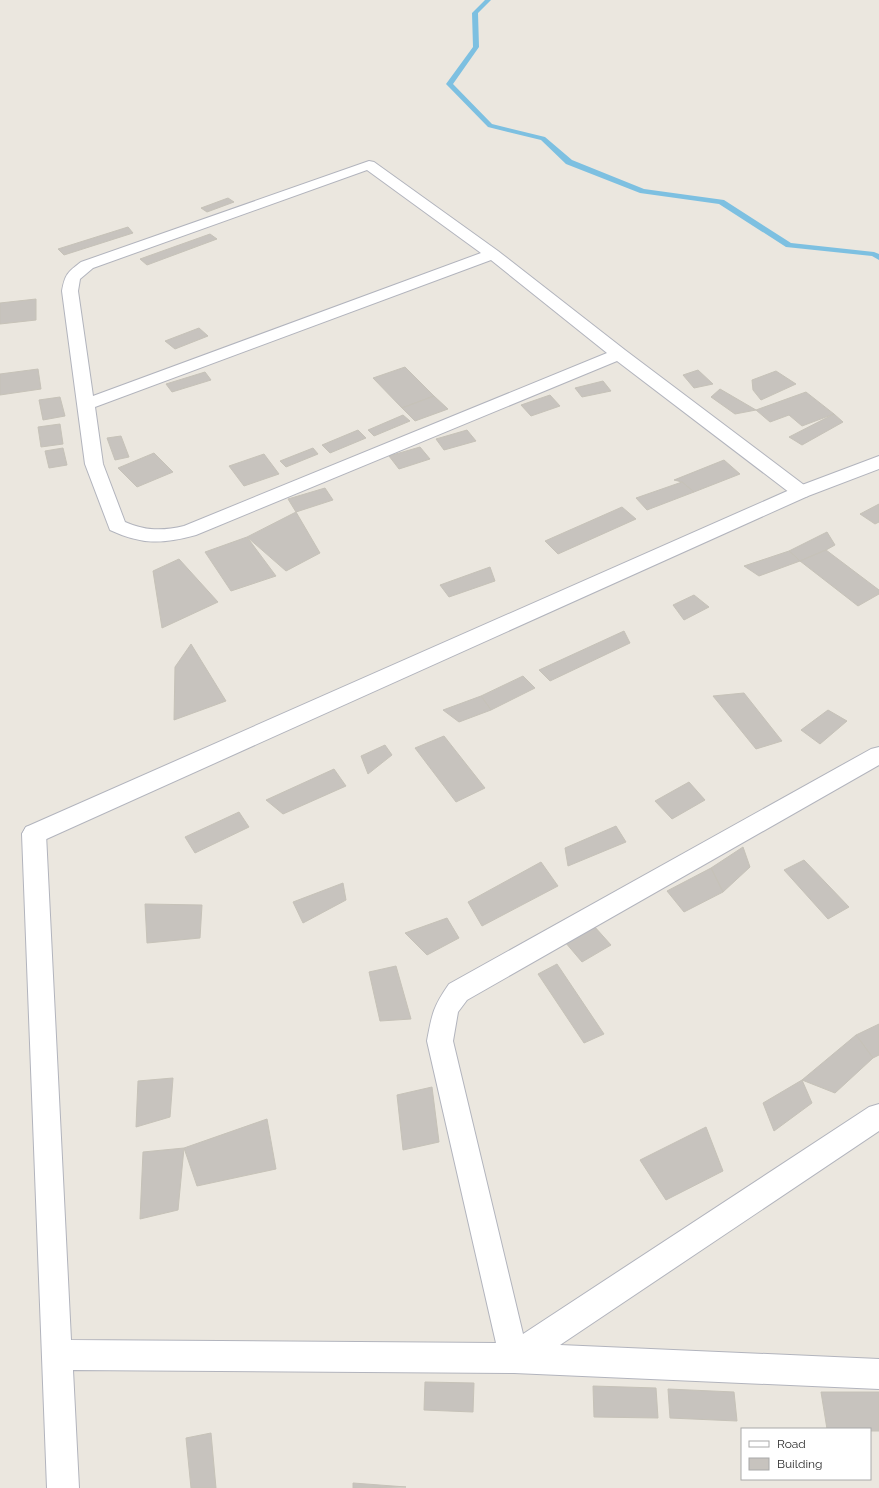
<svg xmlns="http://www.w3.org/2000/svg" width="879" height="1488" font-family="Raleway,sans-serif">
<style>
.lines{fill:none;stroke-linecap:round;stroke-linejoin:round}
.stream{fill:#7dc0e1;fill-rule:evenodd}
.building{fill:#c7c3be;stroke:#c6c2b8}
.minor-casing{stroke:#b2b4bd;stroke-width:2}
.tertiary-casing{stroke:#b2b4bd;stroke-width:2}
.minor{fill:#fff;fill-rule:evenodd}
.tertiary{fill:#fff;fill-rule:evenodd}
</style>
<rect width="100%" height="100%" fill="#ebe7df"/>
<g class="lines">
<polygon class="stream" points="485,0 491,0 478,13 479,47 453,84 492,124 545,137 572,160 644,189 724,200 791,243 874,252 879,254 879,260 872,256 786,247 719,204 640,193 566,164 541,140 488,127 446,84 473,47 472,13"/>
</g>
<g class="building">
<polygon points="228,198 234,202 207,212 201,208"/>
<polygon points="128,227 133,233 64,255 58,249"/>
<polygon points="210,234 217,239 147,265 140,259"/>
<polygon points="36,299 36,320 0,324 0,303"/>
<polygon points="199,328 208,336 175,349 165,341"/>
<polygon points="405,367 434,396 402,408 373,378"/>
<polygon points="38,369 41,389 0,395 0,374"/>
<polygon points="698,370 713,384 694,388 683,375"/>
<polygon points="776,371 796,384 761,400 753,390 752,380"/>
<polygon points="205,372 211,380 172,392 166,384"/>
<polygon points="603,381 611,391 582,397 575,388"/>
<polygon points="720,389 756,410 735,414 711,397"/>
<polygon points="806,392 834,414 802,426 789,415 770,422 756,410"/>
<polygon points="550,395 560,406 531,416 521,405"/>
<polygon points="434,396 448,409 415,421 402,408"/>
<polygon points="60,397 65,416 43,420 39,400"/>
<polygon points="834,414 843,422 802,445 789,437"/>
<polygon points="403,415 410,421 374,436 368,430"/>
<polygon points="60,424 63,444 41,447 38,427"/>
<polygon points="358,430 366,438 330,453 322,445"/>
<polygon points="467,430 476,441 444,450 436,439"/>
<polygon points="121,436 129,457 115,460 107,438"/>
<polygon points="420,447 430,459 399,469 389,456"/>
<polygon points="63,448 67,465 49,468 45,451"/>
<polygon points="313,448 318,454 286,467 280,461"/>
<polygon points="154,453 173,472 137,487 118,468"/>
<polygon points="264,454 279,474 244,486 229,466"/>
<polygon points="724,460 740,474 694,492 682,482 674,480"/>
<polygon points="682,482 694,492 647,510 636,498"/>
<polygon points="325,488 333,500 296,512 288,499"/>
<polygon points="879,504 879,522 875,524 860,514"/>
<polygon points="622,507 636,519 558,554 545,541"/>
<polygon points="296,512 320,553 286,571 247,537"/>
<polygon points="827,532 835,545 826,550 800,561 789,551"/>
<polygon points="247,537 276,576 231,591 205,552"/>
<polygon points="826,550 879,590 879,594 858,606 800,561"/>
<polygon points="789,551 800,561 759,576 744,566"/>
<polygon points="179,559 218,602 162,628 153,571"/>
<polygon points="490,567 495,581 449,597 440,585"/>
<polygon points="694,595 709,607 684,620 673,605"/>
<polygon points="624,631 630,643 550,681 539,670"/>
<polygon points="191,644 226,701 174,720 175,667"/>
<polygon points="523,676 535,688 491,710 481,696"/>
<polygon points="744,693 782,741 756,749 713,696"/>
<polygon points="481,696 491,710 459,722 443,710"/>
<polygon points="828,710 847,721 820,744 801,730"/>
<polygon points="444,736 485,788 456,802 415,748"/>
<polygon points="385,745 392,755 368,774 361,756"/>
<polygon points="334,769 346,786 283,814 266,800"/>
<polygon points="689,782 705,800 672,819 655,801"/>
<polygon points="239,812 249,827 195,853 185,837"/>
<polygon points="616,826 626,842 568,866 565,848"/>
<polygon points="743,847 750,867 723,892 711,868"/>
<polygon points="804,860 849,907 828,919 784,870"/>
<polygon points="541,862 558,886 482,926 468,902"/>
<polygon points="711,868 723,892 684,912 667,891"/>
<polygon points="343,883 346,900 303,923 293,902"/>
<polygon points="145,904 202,905 200,938 147,943"/>
<polygon points="447,918 459,938 427,955 405,933"/>
<polygon points="594,926 611,945 582,962 565,942"/>
<polygon points="557,964 604,1034 584,1043 538,974"/>
<polygon points="396,966 411,1019 380,1021 369,972"/>
<polygon points="879,1024 879,1055 873,1058 856,1035"/>
<polygon points="856,1035 873,1058 835,1093 802,1080"/>
<polygon points="173,1078 170,1117 136,1127 138,1081"/>
<polygon points="802,1080 812,1103 774,1131 763,1103"/>
<polygon points="432,1087 439,1142 403,1150 397,1095"/>
<polygon points="267,1119 276,1169 197,1186 184,1148"/>
<polygon points="706,1127 723,1171 666,1200 640,1160"/>
<polygon points="184,1148 178,1210 140,1219 143,1152"/>
<polygon points="425,1382 474,1383 473,1412 424,1410"/>
<polygon points="593,1386 656,1388 658,1418 594,1417"/>
<polygon points="668,1389 734,1392 737,1421 670,1418"/>
<polygon points="821,1392 879,1392 879,1431 870,1431 870,1429 827,1429"/>
<polygon points="211,1433 216,1488 191,1488 186,1438"/>
<polygon points="353,1483 406,1487 353,1488"/>
</g>
<g class="lines">
<g class="minor-casing">
<g id="minor">
<path d="M369,161L374,162L498,251L625,350L808,488L810,492L808,496L801,498L794,496L617,361L196,535C163,544 142,545 110,530L85,464L62,291C65,274 68,272 81,262ZM367,170L481,253L93,396L78,291L80,279L93,268ZM491,260L607,353L184,526C163,531 145,531 125,522L103,464L95,407Z"/>
<path d="M879,747V765L467,1000L458,1012L453,1041L523,1334L869,1107L879,1104V1131L560,1345L879,1359V1389L514,1373L73,1370L79,1488H47L22,834L26,827L34,825L42,827L46,834L71,1340L496,1343L427,1041C432,1014 433,1007 449,984L871,749Z"/>
</g>
</g>
<g class="tertiary-casing">
<polygon id="tertiary" points="879,456 879,469 808,496 42,841 34,843 26,841 22,834 26,827 794,488"/>
</g>
<use href="#minor" class="minor"/>
<use href="#tertiary" class="tertiary"/>
</g>
<rect x="741" y="1428" width="130" height="52" fill="#ffffff" stroke="#aaaaaa"/>
<rect x="749" y="1441" width="20" height="6" fill="#ffffff" stroke="#aaaaaa"/>
<text x="777" y="1448" font-size="12" fill="#2b2b2b">Road</text>
<rect x="749" y="1458" width="20" height="12" fill="#c7c3be" stroke="#aaaaaa"/>
<text x="777" y="1468" font-size="12" fill="#2b2b2b">Building</text>
</svg>
